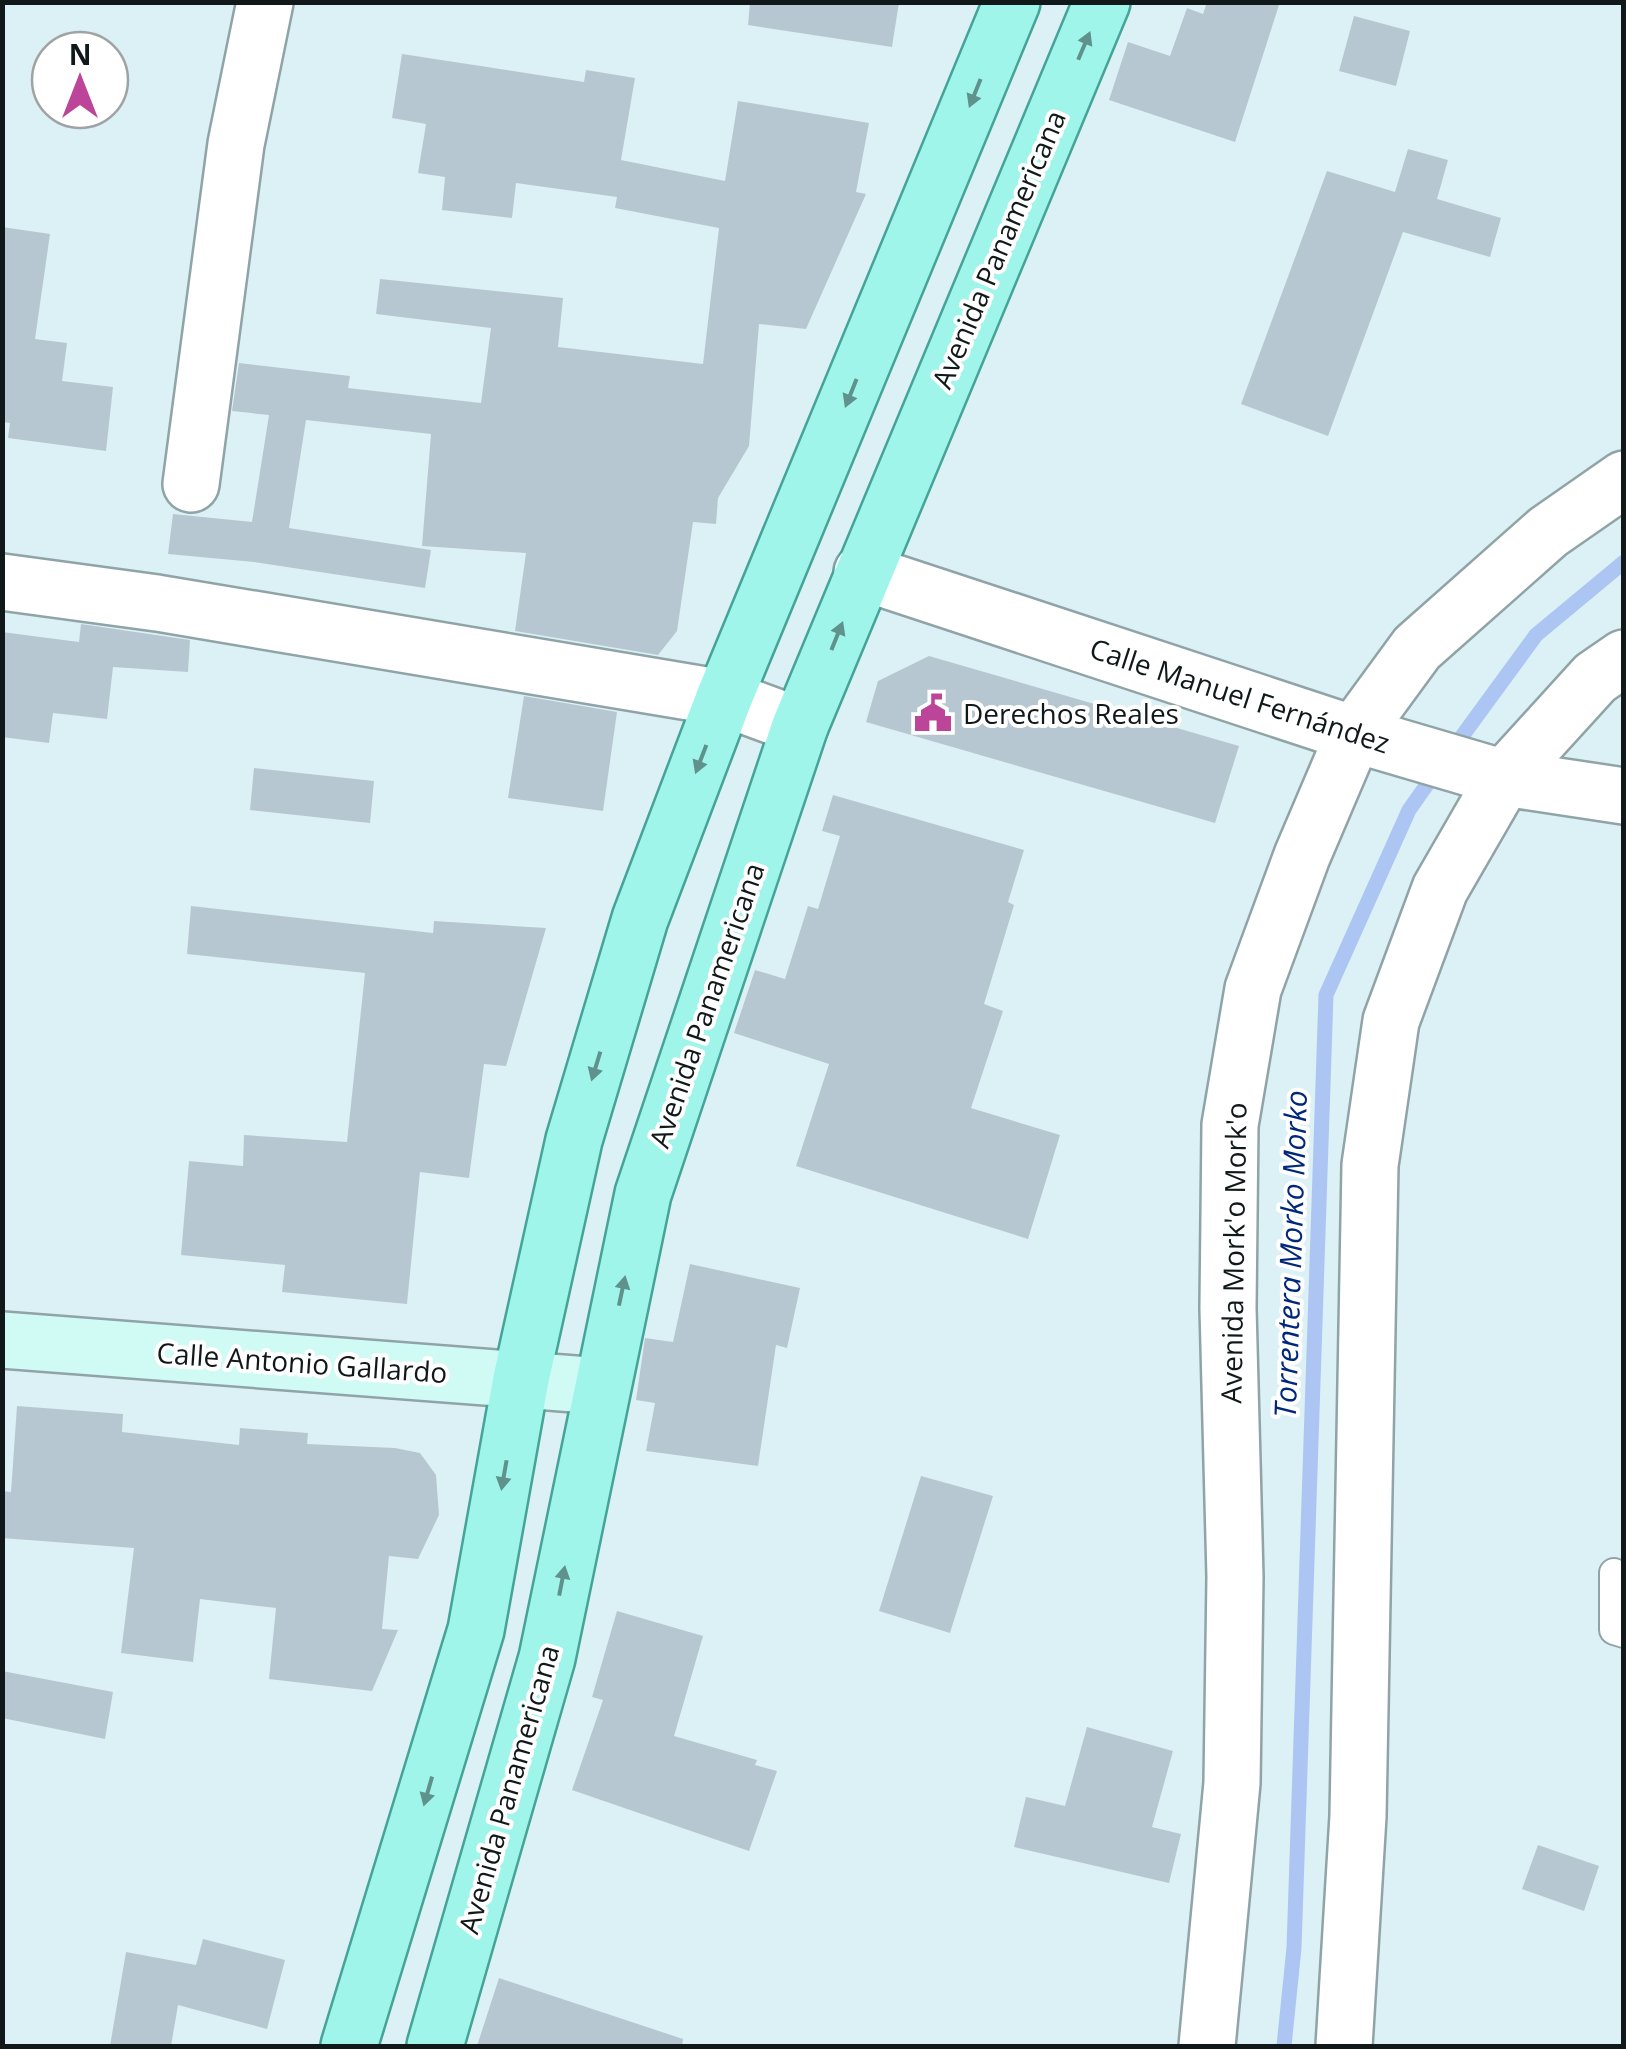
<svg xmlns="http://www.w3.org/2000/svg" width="1626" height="2049" font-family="'Open Sans',sans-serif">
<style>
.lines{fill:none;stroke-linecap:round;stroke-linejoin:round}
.stream{stroke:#acc5f3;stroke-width:15}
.building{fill:#b7c7d2}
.lane-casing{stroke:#90a4a8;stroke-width:32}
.street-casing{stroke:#90a4a8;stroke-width:60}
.secondary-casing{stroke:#90a4a8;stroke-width:60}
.primary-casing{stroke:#45a398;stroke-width:60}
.lane{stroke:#fff;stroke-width:28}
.street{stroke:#fff;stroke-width:55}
.secondary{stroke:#d0faf4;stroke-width:55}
.primary{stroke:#a0f5ea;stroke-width:55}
.oneway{fill:#5f928c}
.labels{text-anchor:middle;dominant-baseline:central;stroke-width:8;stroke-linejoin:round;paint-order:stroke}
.street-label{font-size:28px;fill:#101819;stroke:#fff}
.poi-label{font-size:28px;fill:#101819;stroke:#fff;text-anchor:start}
.water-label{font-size:30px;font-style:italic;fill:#01277b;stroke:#fff}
</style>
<rect width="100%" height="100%" fill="#dcf1f5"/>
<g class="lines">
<g class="stream">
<polyline points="1452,750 1536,635 1624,562"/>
<polyline points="1284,2046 1294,1948 1326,995 1409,810 1438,769"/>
</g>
</g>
<g class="building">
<polygon points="750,2 899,2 892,47 748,25"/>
<polygon points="1207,2 1280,2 1235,142 1109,100 1128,42 1170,56 1187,8 1203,14"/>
<polygon points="1354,16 1410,31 1396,86 1339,71"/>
<polygon points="402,54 584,82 586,70 635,78 621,160 725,181 738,101 869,123 856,192 866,194 806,329 759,324 749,446 718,498 716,524 693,522 677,631 658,655 515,631 526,553 422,546 431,434 306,420 289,528 431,550 425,588 254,562 168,554 173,514 252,522 269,415 232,411 239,363 350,376 348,388 481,403 491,328 376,314 380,279 563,298 558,347 703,364 719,228 615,208 617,197 516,183 512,218 442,210 445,177 418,173 426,124 392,118"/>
<polygon points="1408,149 1448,160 1437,199 1501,218 1490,257 1403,232 1328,436 1241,404 1327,171 1395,192"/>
<polygon points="2,227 50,234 35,339 67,343 62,381 113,387 106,451 8,438 10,423 2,422"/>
<polygon points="81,624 190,640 188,672 113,667 107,719 53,713 49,743 2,737 2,632 79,642"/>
<polygon points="929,656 1239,746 1215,823 866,722 878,681"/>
<polygon points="524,696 617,712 603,811 508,798"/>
<polygon points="254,768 374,781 370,823 250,810"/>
<polygon points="833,795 1024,850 1008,902 1014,905 984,1004 1003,1011 971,1108 1060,1135 1028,1239 796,1166 829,1064 734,1033 755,970 785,979 808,906 818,909 840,836 822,831"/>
<polygon points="191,906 433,933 434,921 546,928 506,1066 484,1064 469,1178 420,1172 407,1304 282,1292 285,1265 181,1255 189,1161 243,1166 244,1135 347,1142 365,973 187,954"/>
<polygon points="690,1264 800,1288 787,1348 776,1345 758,1466 646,1451 655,1403 636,1400 645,1338 673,1342"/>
<polygon points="17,1406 123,1414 122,1432 239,1445 240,1428 308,1433 307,1444 395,1448 420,1453 436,1475 439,1515 418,1559 389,1556 382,1629 398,1630 372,1691 269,1679 276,1608 200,1599 193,1662 121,1653 134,1548 2,1538 2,1491 11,1492"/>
<polygon points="921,1476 993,1496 950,1633 879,1611"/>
<polygon points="617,1611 703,1636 674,1736 757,1760 755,1765 777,1771 749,1851 572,1790 603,1700 592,1697"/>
<polygon points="2,1671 113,1692 105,1739 2,1718"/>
<polygon points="1087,1727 1173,1751 1152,1827 1181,1834 1169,1883 1014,1847 1026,1797 1065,1806"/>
<polygon points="1538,1845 1599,1866 1584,1911 1522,1889"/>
<polygon points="203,1939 285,1960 267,2029 178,2005 171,2046 110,2046 126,1952 196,1965"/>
<polygon points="499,1978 683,2039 682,2046 477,2046"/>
</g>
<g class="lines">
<g class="lane-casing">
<polyline id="lane" points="1614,1573 1614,1630 1624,1633"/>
</g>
<g class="street-casing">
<g id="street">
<polyline points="191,484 236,144 265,2"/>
<polyline points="862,572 1354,734 1504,778 1624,796"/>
<polyline points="2,582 157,603 724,698 800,726"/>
<polyline points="1207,2046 1232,1783 1235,1577 1228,1308 1230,1125 1253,989 1302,856 1354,734 1417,648 1548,532 1624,479"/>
<polyline points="1344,2046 1358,1816 1370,1165 1391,1021 1440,889 1504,778 1595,678 1624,658"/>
</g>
</g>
<g class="secondary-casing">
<polyline id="secondary" points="2,1340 601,1386"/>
</g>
<g class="primary-casing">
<g id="primary">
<polyline points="349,2046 476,1630 521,1379 574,1140 640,919 724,698 1012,2"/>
<polyline points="435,2046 547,1658 643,1194 800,726 1102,2"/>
</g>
</g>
<use href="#lane" class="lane"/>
<use href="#street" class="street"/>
<use href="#secondary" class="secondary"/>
<use href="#primary" class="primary"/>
</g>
<defs><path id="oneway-solid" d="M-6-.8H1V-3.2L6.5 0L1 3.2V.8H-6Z" transform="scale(2.5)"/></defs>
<g class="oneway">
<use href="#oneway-solid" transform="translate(1084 46) rotate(-67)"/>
<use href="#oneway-solid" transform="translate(975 93) rotate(112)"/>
<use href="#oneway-solid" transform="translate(851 393) rotate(112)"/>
<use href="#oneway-solid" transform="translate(837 636) rotate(-68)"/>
<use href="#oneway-solid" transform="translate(701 759) rotate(111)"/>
<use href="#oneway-solid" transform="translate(596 1066) rotate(107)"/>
<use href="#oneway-solid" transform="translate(622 1291) rotate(-78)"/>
<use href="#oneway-solid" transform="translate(504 1475) rotate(100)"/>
<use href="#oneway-solid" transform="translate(562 1581) rotate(-79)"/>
<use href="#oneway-solid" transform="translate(428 1791) rotate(106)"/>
</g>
<defs>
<g id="civic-bare" transform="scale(3)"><path d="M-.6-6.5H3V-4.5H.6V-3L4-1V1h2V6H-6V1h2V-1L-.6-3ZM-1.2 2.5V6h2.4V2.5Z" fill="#bd4599" stroke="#fff" stroke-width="2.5" paint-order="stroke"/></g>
</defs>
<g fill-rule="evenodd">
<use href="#civic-bare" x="933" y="713"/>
</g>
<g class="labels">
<g class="street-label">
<text transform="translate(998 249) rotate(-67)">Avenida Panamericana</text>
<text transform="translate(1240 695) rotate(18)">Calle Manuel Fernández</text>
<text transform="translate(706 1005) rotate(-71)">Avenida Panamericana</text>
<text transform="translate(1233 1253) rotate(-89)">Avenida Mork'o Mork'o</text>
<text transform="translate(302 1362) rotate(4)">Calle Antonio Gallardo</text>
<text transform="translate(508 1789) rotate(-74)">Avenida Panamericana</text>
</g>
<g class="poi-label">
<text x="963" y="713">Derechos Reales</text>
</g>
<g class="water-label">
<text transform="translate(1290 1254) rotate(-88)">Torrentera Morko Morko</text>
</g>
</g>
<rect width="1626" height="2049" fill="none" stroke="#101819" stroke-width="10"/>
<g transform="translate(80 80)"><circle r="48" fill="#ffffff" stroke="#9fa3a3" stroke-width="2.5"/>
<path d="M0-8L18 38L0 25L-18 38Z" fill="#bd4599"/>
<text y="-15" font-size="28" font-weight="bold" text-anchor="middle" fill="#101819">N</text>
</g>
</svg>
